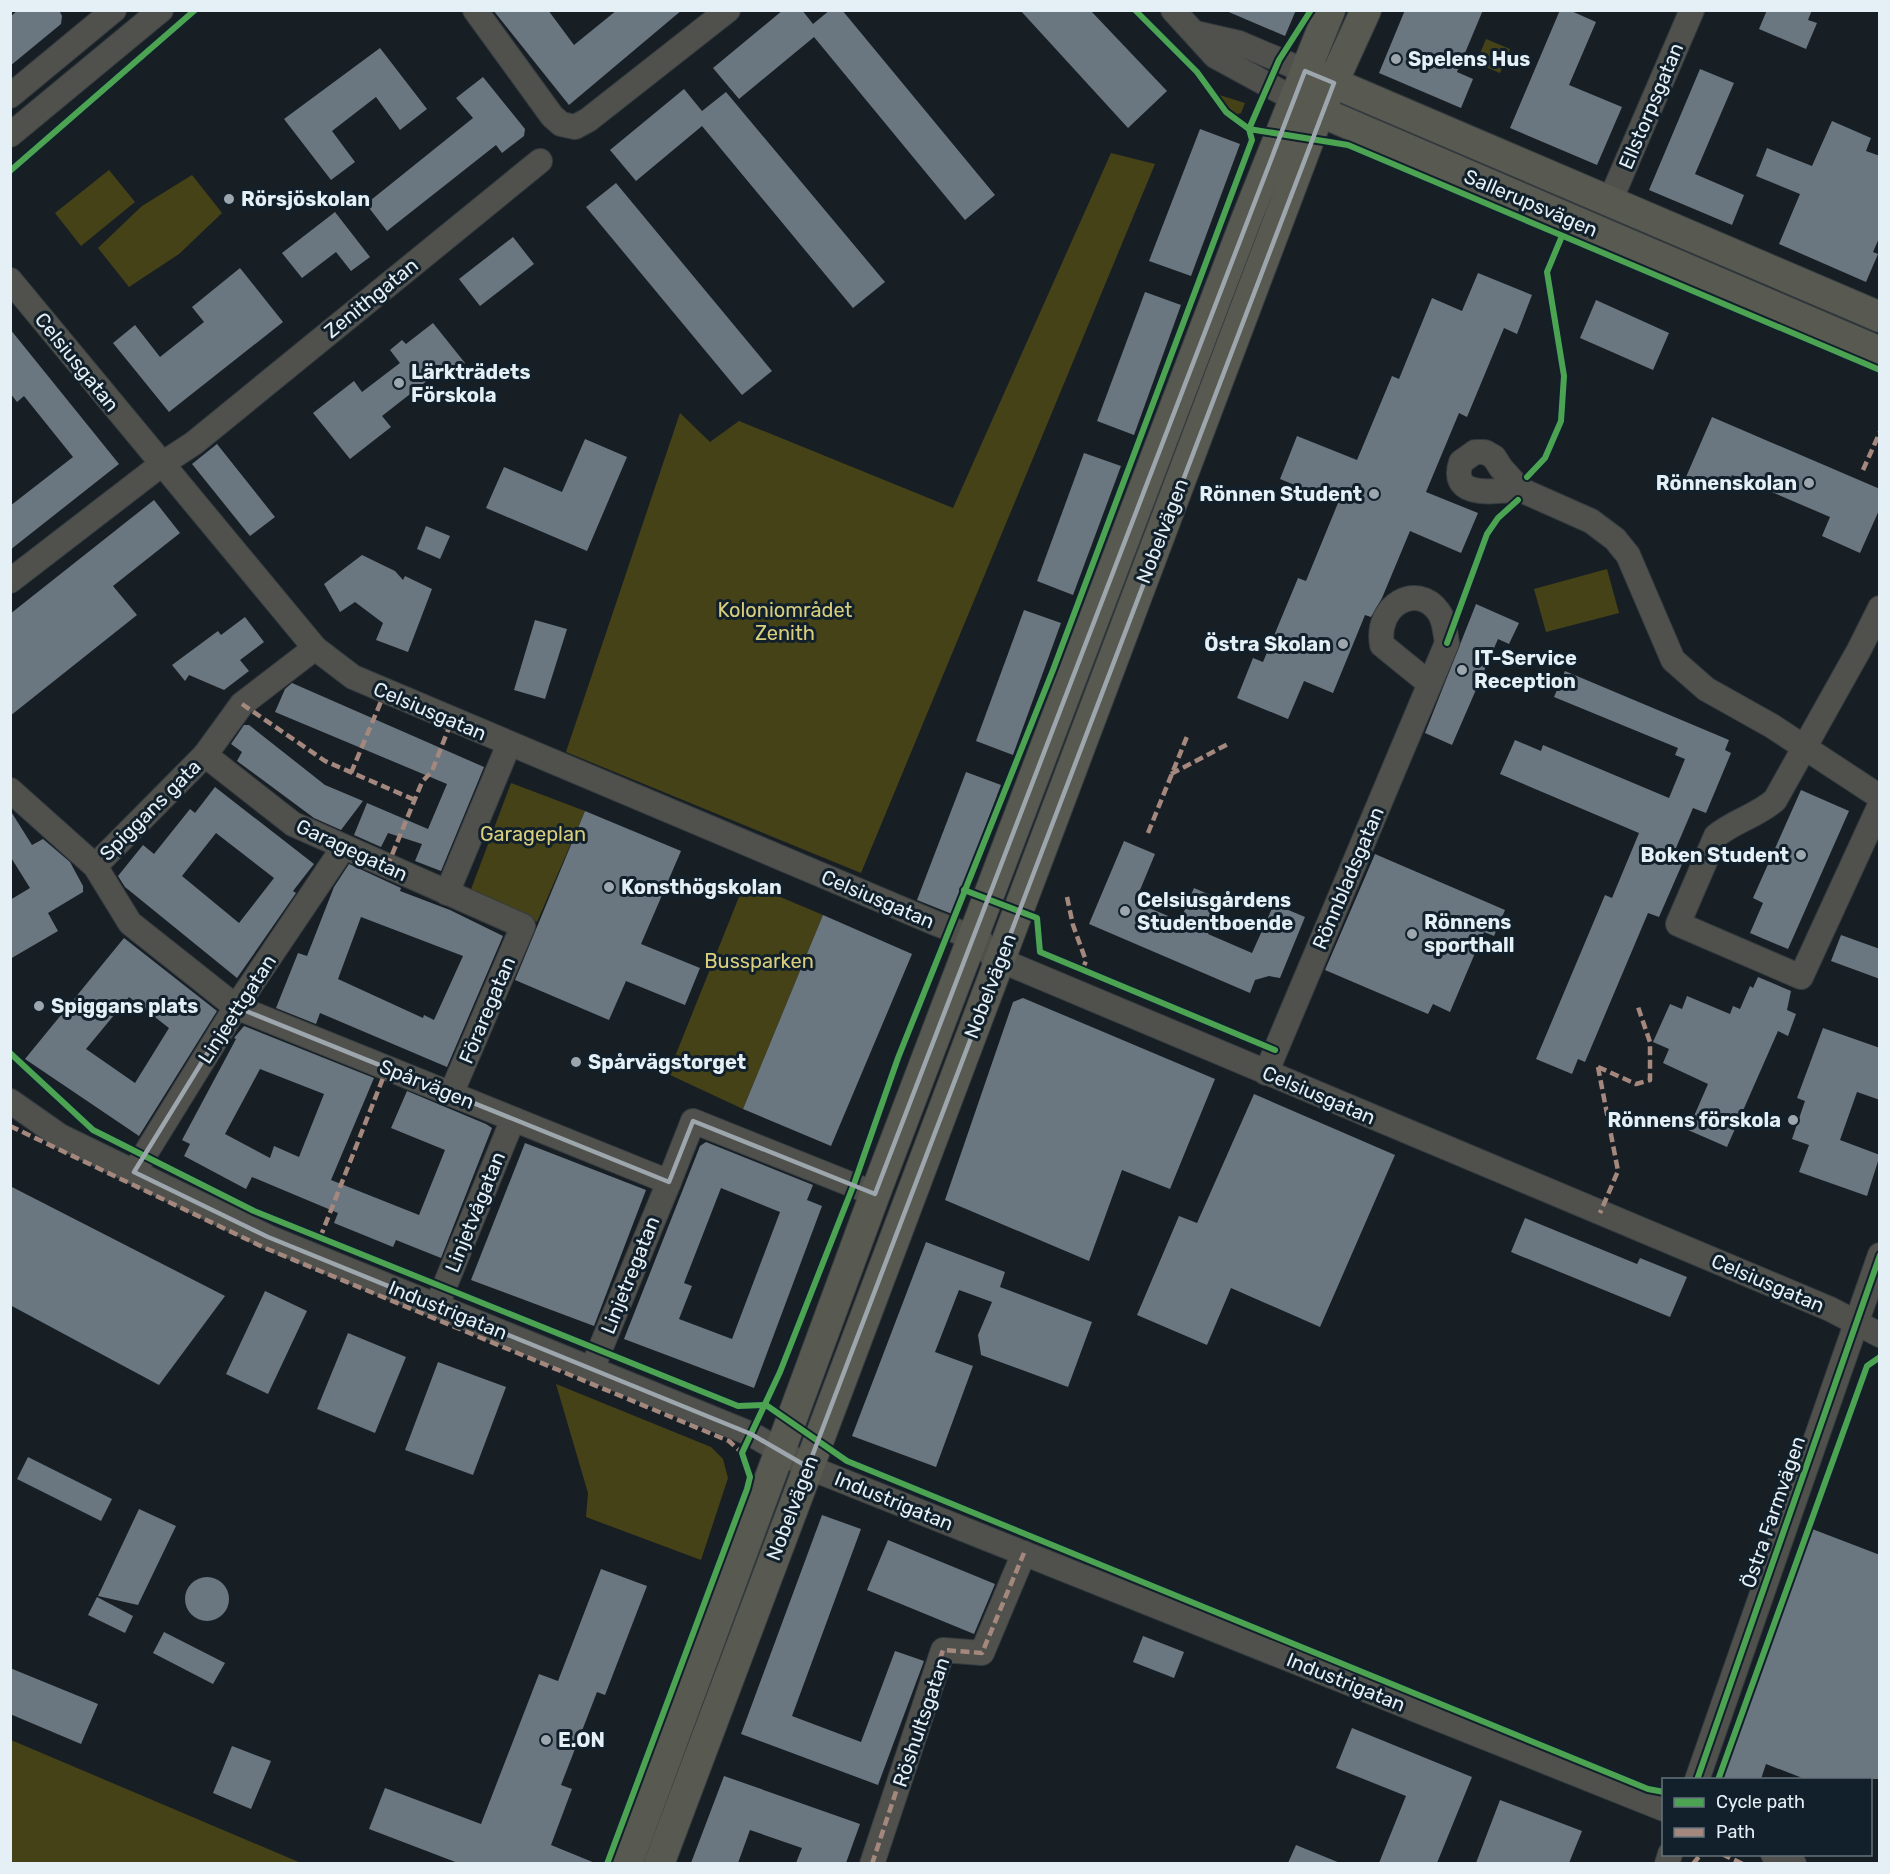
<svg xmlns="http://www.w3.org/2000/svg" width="1890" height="1874" font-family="Rubik,sans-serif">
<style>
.green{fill:#464217}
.building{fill:#6a7680;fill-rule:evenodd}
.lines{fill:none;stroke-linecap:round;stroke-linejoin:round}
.minor-casing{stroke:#353c41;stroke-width:26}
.major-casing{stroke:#353c41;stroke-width:32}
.minor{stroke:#50514c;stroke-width:24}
.major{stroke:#585950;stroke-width:30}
.quiet{stroke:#a5887d;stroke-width:4.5;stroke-dasharray:9 4.5;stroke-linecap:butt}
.cycleway-casing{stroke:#11202b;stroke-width:10}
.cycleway{stroke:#4ca352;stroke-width:6}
.marked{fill:none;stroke:#9da6ad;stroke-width:4.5;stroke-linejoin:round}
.poi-dot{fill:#9da6ad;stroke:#11202b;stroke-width:2}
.labels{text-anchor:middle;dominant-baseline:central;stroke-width:6;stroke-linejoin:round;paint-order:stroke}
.poi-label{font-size:20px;font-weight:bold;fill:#e5eff6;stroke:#11202b;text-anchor:start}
.street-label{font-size:20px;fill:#e5eff6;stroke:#11202b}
.park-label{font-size:20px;fill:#d8ce7d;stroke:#11202b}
</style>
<rect width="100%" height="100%" fill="#171f25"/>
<g class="green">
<polygon points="1486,39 1510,49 1500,73 1476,63"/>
<polygon points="1216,94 1245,103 1241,113 1235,115 1227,109"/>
<polygon points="1111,153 1155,164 861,873 566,752 680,413 710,442 739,421 953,508"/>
<polygon points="109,170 135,202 81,246 55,213"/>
<polygon points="192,175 222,213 179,254 129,287 98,248 142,206"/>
<polygon points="1607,569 1619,613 1546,632 1534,589"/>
<polygon points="511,783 585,811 537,922 470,892"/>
<polygon points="745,882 823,915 743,1109 668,1074"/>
<polygon points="556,1384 711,1447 723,1459 728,1478 701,1560 586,1517 588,1493"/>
<polygon points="10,1740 11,1740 301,1863 11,1863"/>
</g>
<g class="building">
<polygon points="18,10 59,10 62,16 61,24 10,66 10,17"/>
<polygon points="493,10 548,10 574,45 617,10 682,10 569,105"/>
<polygon points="783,10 802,10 813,24 830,10 842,10 995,195 965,220 814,37 739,99 713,68"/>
<polygon points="1020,10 1090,10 1167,91 1128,128"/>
<polygon points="1224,10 1296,10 1285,36"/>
<polygon points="1405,10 1483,10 1457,72 1473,79 1461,108 1379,73"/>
<polygon points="1560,10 1569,10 1596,22 1569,85 1622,107 1597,165 1510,128"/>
<polygon points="1767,10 1812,10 1808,20 1817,23 1806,49 1759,29"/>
<polygon points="380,48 427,109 400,130 376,97 332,131 355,162 331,180 284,119"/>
<polygon points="1700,69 1734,83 1695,174 1744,195 1732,225 1649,190"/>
<polygon points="483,77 525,129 524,136 502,153 496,145 387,231 366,204 473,118 456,98"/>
<polygon points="684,89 702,111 726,92 885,282 853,308 702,126 636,181 610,150"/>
<polygon points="1832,121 1871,138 1866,151 1880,156 1880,236 1873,252 1878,254 1866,282 1779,244 1800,194 1756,176 1767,148 1812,166"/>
<polygon points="1200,129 1240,144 1191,276 1149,261"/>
<polygon points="616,183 772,371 742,395 586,207"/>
<polygon points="335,212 370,257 351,271 336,252 302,278 282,253"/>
<polygon points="513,237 534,264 480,306 459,279"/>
<polygon points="240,268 283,322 169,412 113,343 135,325 160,357 204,322 192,307"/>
<polygon points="1478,273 1532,295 1517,334 1504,328 1467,417 1459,413 1426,492 1478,513 1461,553 1410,531 1382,598 1371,617 1365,615 1333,693 1304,681 1288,719 1237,698 1253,658 1263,662 1298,578 1306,581 1338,503 1280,479 1297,436 1357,460 1392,376 1399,379 1432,298 1462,311"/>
<polygon points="1145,292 1181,305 1134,435 1097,421"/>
<polygon points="1596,300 1669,333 1653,370 1580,338"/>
<polygon points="433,323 465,363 451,373 446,366 382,416 391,427 350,459 313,413 354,381 362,392 400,363 390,350 402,340 406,344"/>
<polygon points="10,329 119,464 10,550 10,506 73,457 24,396 17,402 10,393"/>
<polygon points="1712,417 1880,489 1880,508 1860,553 1822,536 1830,517 1732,475 1724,493 1686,477"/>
<polygon points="585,439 627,457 587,551 486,508 504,467 562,492"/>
<polygon points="217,444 275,517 250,536 192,464"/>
<polygon points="1084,453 1121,466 1073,595 1037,581"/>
<polygon points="154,500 180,533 113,586 137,615 10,716 10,614"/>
<polygon points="426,526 450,536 440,559 417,549"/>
<polygon points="362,555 395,571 403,580 405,576 432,589 408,652 376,640 383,623 355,602 340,612 324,584"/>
<polygon points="1476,604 1519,623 1509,644 1498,639 1452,745 1425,733"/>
<polygon points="1024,610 1061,623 1013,755 976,741"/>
<polygon points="245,617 264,642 240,660 249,671 224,690 189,675 185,681 172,665 218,631 221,635"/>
<polygon points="535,620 567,629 545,699 514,690"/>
<polygon points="1565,671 1729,740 1725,750 1731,753 1706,813 1693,808 1676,848 1687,853 1659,917 1648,913 1585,1062 1578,1059 1572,1074 1536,1059 1605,895 1612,898 1639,833 1500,774 1515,740 1541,751 1543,745 1669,798 1685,759 1675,755 1678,748 1554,697"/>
<polygon points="292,683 484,767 441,871 415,861 422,844 388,833 381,847 354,835 367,803 428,829 447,784 275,712 285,689"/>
<polygon points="244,725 249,725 325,785 363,801 341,830 314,818 237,761 242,752 231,744"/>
<polygon points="966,772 1001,785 952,914 917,900"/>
<path d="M215,787L314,864L293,891L296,893L237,978L125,887L118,876L143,845L154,854L190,809L195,813ZM216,833L274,878L239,923L182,876Z"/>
<polygon points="1801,790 1849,811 1788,949 1750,933 1763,903 1753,898"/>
<polygon points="10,810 32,845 43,839 70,862 83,886 83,892 48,913 58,931 10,959 10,900 30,888 10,856"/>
<polygon points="585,811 681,851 641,944 700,968 685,1005 626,981 609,1020 515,980"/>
<polygon points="1124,841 1155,854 1135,902 1180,921 1194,888 1222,900 1208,934 1252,953 1274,904 1305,917 1280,978 1269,976 1255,980 1250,993 1089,924"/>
<polygon points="1375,854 1505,910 1494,936 1484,932 1450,1012 1433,1004 1428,1014 1325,970"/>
<path d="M349,864L401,888L400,891L450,910L503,936L447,1067L320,1013L316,1024L276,1008L298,953L307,956L334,887ZM361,917L463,956L434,1020L424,1015L423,1018L338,979Z"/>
<polygon points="823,915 912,954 831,1146 743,1109"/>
<polygon points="1841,935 1880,949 1880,979 1831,961"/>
<path d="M124,938L217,1011L139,1136L25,1059ZM129,997L169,1028L135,1083L86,1049Z"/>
<polygon points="1758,977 1791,991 1787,1010 1796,1014 1788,1036 1778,1031 1727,1147 1688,1130 1708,1084 1663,1063 1669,1049 1653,1042 1670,1004 1682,1009 1687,996 1730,1014 1733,1006 1740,1009 1750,986 1753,988"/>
<polygon points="1023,998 1215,1079 1170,1189 1122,1170 1089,1261 945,1200 1013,1002"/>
<path d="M244,1026L374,1078L331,1180L419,1215L445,1150L391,1128L407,1091L486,1124L492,1128L441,1258L396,1240L393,1247L334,1223L338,1213L252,1177L246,1189L184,1156L190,1144L182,1140L236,1039L234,1038ZM260,1069L324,1094L299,1157L274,1146L270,1158L225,1134Z"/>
<polygon points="1823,1028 1880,1048 1880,1100 1857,1092 1840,1140 1880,1155 1867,1196 1799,1172 1809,1145 1792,1139 1805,1101 1797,1098"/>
<polygon points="1254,1094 1395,1155 1320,1327 1231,1288 1207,1345 1137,1315 1179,1216 1197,1223"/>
<path d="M706,1142L813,1185L807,1200L822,1206L754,1388L624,1339L700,1146ZM721,1188L780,1212L732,1339L679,1319L692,1286L684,1283Z"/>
<polygon points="525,1143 646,1190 594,1326 471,1280"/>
<polygon points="10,1186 225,1296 159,1385 10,1305"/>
<polygon points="1525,1218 1637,1264 1640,1258 1687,1277 1670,1317 1511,1252"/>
<polygon points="926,1242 1005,1272 1000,1287 1092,1322 1068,1387 981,1355 978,1335 992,1302 959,1290 935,1352 973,1366 936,1467 852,1436"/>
<polygon points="265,1291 307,1311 268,1394 226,1374"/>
<polygon points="348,1333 406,1357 375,1433 317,1409"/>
<polygon points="438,1362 506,1387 473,1475 405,1450"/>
<polygon points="28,1457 112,1499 101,1521 17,1479"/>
<polygon points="139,1509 176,1526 138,1605 98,1596"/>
<polygon points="822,1515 861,1529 792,1716 861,1742 895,1651 924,1661 878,1785 741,1734"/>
<polygon points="1807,1527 1880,1555 1880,1779 1805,1779 1766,1764 1761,1779 1720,1779"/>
<polygon points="888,1540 995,1584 974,1634 867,1590"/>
<polygon points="601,1569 647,1586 605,1695 597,1692 561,1785 572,1789 551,1845 595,1863 458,1863 369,1829 385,1788 481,1824 539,1674 558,1681"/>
<circle cx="207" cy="1599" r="22"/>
<polygon points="97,1597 133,1616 125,1633 88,1615"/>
<polygon points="164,1632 225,1663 213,1684 153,1653"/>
<polygon points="1143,1636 1184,1652 1174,1678 1133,1662"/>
<polygon points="10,1668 98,1704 81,1744 10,1714"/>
<polygon points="1352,1728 1472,1777 1437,1863 1379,1863 1406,1796 1336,1768"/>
<polygon points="232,1746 271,1761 251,1809 213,1793"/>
<polygon points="724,1776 860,1824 846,1863 796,1863 802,1848 750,1830 738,1863 691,1863"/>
<polygon points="1500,1800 1582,1831 1569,1863 1476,1863"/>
<polygon points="1296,1845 1340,1863 1288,1863"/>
</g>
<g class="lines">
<g class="minor-casing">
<g id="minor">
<polyline points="475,10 552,116 561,124 575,127 588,120 728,10"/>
<polyline points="1173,10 1215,56 1294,99"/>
<polyline points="1195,33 1239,43 1305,71"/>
<polyline points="10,96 114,10"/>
<polyline points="10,135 161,10"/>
<polyline points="1610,201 1692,10"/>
<polyline points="10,280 315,648 353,677 935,923 980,940 992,956 1000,960 1830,1309 1880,1335"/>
<path d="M1521,490C1499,490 1448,501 1461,462L1475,452H1485L1494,457L1501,468L1521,490L1591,521L1615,539L1628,555L1673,660L1706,689L1772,726L1880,797"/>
<polyline points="10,581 162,464 194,443 540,161"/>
<path d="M1880,608L1859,650L1775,800C1757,816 1734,821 1716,836L1678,924L1801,977L1880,805"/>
<polyline points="315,648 242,704 205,755 293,824 523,926 451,1094"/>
<polyline points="10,790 95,866 130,923 236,1007 669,1182 693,1121 875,1194"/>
<polyline points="95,866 205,755"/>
<polyline points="447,893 509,744"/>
<path d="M1266,1073L1447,643C1445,632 1445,620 1438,611C1417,582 1375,605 1382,645L1430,684"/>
<polyline points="10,1101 60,1136 268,1237 751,1434 808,1467 1664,1809"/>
<polyline points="134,1172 236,1007 343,848"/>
<polyline points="437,1305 513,1119"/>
<polyline points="592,1369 669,1182"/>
<polyline points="1697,1780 1880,1255"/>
<polyline points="1773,1854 1794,1864"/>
<polyline points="872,1864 943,1650 982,1653 1024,1553"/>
<polyline points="1667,1864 1670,1854"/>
</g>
</g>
<g class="major-casing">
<g id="major">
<polyline points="1317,76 1880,317"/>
<polyline points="1302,104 1880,352"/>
<polyline points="627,1864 875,1194 1246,220 1330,10"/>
<polyline points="659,1864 1319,113 1366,10"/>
</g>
</g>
<use href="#minor" class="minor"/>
<use href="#major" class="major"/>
<g class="quiet">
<polyline points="1863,470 1880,432"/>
<polyline points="242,704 325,761 415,800"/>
<polyline points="351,773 385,692"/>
<polyline points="1171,774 1228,744"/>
<polyline points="1148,833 1188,734"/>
<polyline points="387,867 422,782 432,771 452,720"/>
<polyline points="1067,897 1073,925 1086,961 1083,968"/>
<polyline points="1598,1067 1618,1171 1600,1213"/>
<polyline points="1598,1067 1636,1084 1650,1080 1650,1042 1637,1004"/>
<polyline points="10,1126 265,1248 729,1441 742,1453"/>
<polyline points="320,1238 387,1068"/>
<polyline points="1722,1854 1743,1864"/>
<polyline points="872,1864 943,1650 982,1653 1024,1553"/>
<polyline points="1693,1864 1701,1854"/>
</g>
<g class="cycleway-casing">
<g id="cycleway">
<polyline points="1135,10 1197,72 1226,112 1249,129 1348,145 1880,370"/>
<polyline points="10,171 195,10"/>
<polyline points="1527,477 1545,458 1561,421 1564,376 1547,272 1562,236"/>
<polyline points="1447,643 1487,534 1498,518 1518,500"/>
<polyline points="964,890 1037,918 1040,952 1275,1050"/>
<polyline points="10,1053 93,1130 254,1211 738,1406 766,1405 847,1461 1648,1789 1664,1792"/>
<polyline points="1697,1780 1880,1255"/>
<polyline points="1718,1780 1867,1366 1880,1357"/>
<polyline points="607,1864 747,1489 750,1477 742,1453 780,1372 854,1184 898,1058 1053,670 1252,140 1249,129 1279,60 1311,10"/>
</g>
</g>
<use href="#cycleway" class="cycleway"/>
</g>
<path class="marked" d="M1305,71L1334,83L808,1467L751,1434L268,1237L134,1172L236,1007L669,1182L693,1121L875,1194Z"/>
<g class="poi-dot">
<circle cx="1396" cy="59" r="6"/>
<circle cx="229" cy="199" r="6"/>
<circle cx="399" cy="383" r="6"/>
<circle cx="1809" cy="483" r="6"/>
<circle cx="1374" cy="494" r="6"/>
<circle cx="1343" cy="644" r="6"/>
<circle cx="1462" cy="670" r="6"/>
<circle cx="1801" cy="855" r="6"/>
<circle cx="609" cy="887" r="6"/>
<circle cx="1125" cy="911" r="6"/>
<circle cx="1412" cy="934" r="6"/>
<circle cx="39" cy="1006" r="6"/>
<circle cx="576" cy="1062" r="6"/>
<circle cx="1793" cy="1120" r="6"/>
<circle cx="546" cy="1740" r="6"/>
</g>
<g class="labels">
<g class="poi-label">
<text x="1408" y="59">Spelens Hus</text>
<text x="241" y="199">Rörsjöskolan</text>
<text x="411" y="372">Lärkträdets<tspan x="411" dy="23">Förskola</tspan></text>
<text x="1797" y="483" text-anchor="end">Rönnenskolan</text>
<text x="1362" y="494" text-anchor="end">Rönnen Student</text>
<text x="1331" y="644" text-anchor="end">Östra Skolan</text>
<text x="1474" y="658">IT-Service<tspan x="1474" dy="23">Reception</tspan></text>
<text x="1789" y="855" text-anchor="end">Boken Student</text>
<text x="621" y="887">Konsthögskolan</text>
<text x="1137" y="900">Celsiusgårdens<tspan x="1137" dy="23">Studentboende</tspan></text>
<text x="1424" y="922">Rönnens<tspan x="1424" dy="23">sporthall</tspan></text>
<text x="51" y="1006">Spiggans plats</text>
<text x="588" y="1062">Spårvägstorget</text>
<text x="1781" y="1120" text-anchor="end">Rönnens förskola</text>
<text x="558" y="1740">E.ON</text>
</g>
<g class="street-label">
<text transform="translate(1651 106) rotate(-67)">Ellstorpsgatan</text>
<text transform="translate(1531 203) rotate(23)">Sallerupsvägen</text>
<text transform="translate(371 298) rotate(-39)">Zenithgatan</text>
<text transform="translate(77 362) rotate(51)">Celsiusgatan</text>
<text transform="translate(1162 531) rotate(-69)">Nobelvägen</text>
<text transform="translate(430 711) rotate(23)">Celsiusgatan</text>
<text transform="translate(150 810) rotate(-45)">Spiggans gata</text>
<text transform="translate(352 850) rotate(25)">Garagegatan</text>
<text transform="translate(1348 878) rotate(-67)">Rönnbladsgatan</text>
<text transform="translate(878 899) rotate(23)">Celsiusgatan</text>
<text transform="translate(990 986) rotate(-69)">Nobelvägen</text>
<text transform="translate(237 1009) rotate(-57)">Linjeettgatan</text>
<text transform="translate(487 1010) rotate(-67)">Föraregatan</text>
<text transform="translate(427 1084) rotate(22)">Spårvägen</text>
<text transform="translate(1319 1095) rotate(23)">Celsiusgatan</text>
<text transform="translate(475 1212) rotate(-68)">Linjetvågatan</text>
<text transform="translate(630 1275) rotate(-68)">Linjetregatan</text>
<text transform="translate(1768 1283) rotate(23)">Celsiusgatan</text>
<text transform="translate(448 1310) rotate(22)">Industrigatan</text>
<text transform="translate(894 1501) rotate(22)">Industrigatan</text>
<text transform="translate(792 1508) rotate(-69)">Nobelvägen</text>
<text transform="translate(1773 1512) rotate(-71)">Östra Farmvägen</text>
<text transform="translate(1346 1682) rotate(22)">Industrigatan</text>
<text transform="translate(921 1722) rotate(-71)">Röshultsgatan</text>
</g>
<g class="park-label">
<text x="785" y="610">Koloniområdet<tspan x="785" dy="23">Zenith</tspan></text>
<text x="533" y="834">Garageplan</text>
<text x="759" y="961">Bussparken</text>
</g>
</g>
<rect width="1890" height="1874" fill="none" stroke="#e5eff6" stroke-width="24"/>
<rect x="1662" y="1778" width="210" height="78" fill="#11202b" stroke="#66737c" stroke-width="1.5"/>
<rect x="1674" y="1798" width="30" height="9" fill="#4ca352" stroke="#66737c" stroke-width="1.5"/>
<text x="1716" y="1808" font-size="18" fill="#e5eff6">Cycle path</text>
<rect x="1674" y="1828" width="30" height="9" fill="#a5887d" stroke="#66737c" stroke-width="1.5"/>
<text x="1716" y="1838" font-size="18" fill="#e5eff6">Path</text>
</svg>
